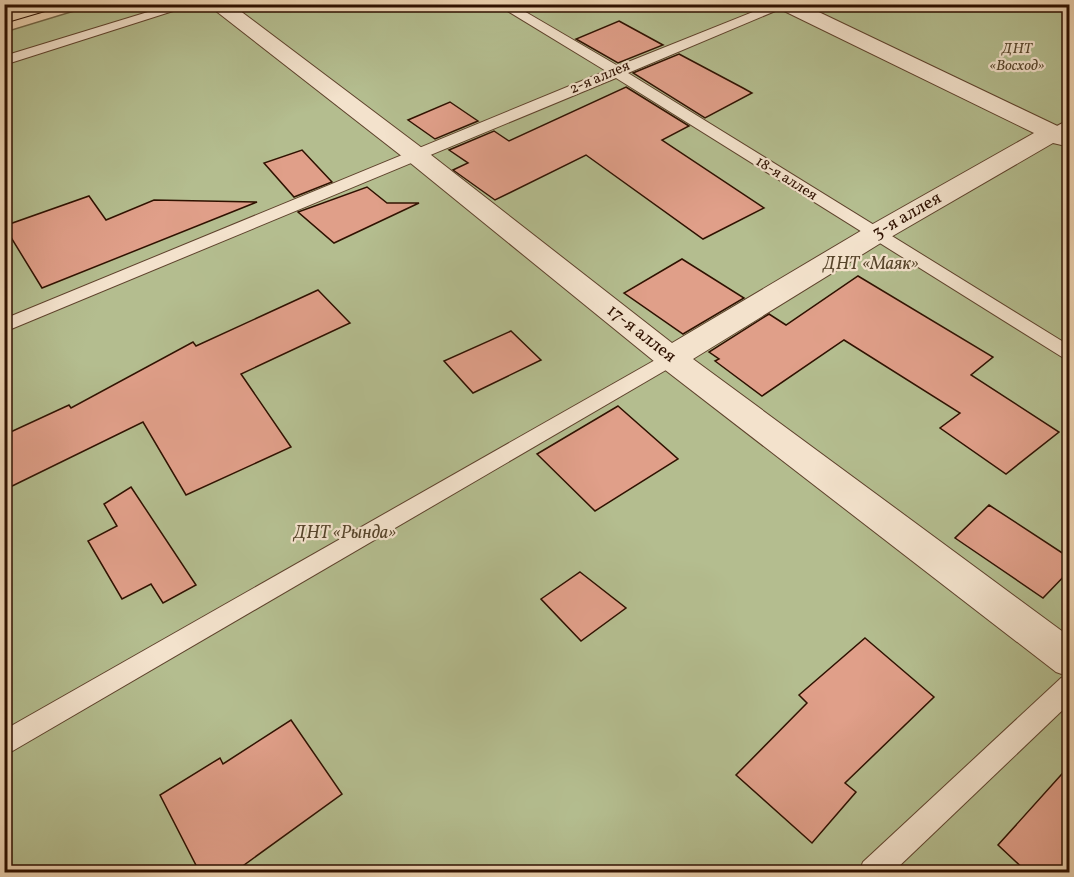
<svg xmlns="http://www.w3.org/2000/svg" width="1074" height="877" font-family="Vollkorn,serif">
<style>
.green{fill:#b4bd8f;stroke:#726748;stroke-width:1.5}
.building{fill:#e09f89;stroke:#2f1100;stroke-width:1.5}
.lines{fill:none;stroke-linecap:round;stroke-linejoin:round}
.service-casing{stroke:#5e422c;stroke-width:2}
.minor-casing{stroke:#5e422c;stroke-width:2}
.primary-casing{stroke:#2f1100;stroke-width:2}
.service{fill:#f3e2cc;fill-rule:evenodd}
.minor{fill:#f3e2cc;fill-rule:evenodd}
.primary{fill:#edd3b1;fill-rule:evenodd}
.labels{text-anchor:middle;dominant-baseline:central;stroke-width:4.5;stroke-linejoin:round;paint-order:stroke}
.far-park-label{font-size:15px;font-style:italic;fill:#57452b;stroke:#f3e2cc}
.far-street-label{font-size:15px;fill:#2f1100;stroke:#f3e2cc}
.street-label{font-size:18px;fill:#2f1100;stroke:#f3e2cc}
.park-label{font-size:18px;font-style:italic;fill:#57452b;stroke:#f3e2cc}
</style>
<rect width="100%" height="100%" fill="#edd3b1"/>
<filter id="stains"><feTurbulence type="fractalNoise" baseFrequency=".00333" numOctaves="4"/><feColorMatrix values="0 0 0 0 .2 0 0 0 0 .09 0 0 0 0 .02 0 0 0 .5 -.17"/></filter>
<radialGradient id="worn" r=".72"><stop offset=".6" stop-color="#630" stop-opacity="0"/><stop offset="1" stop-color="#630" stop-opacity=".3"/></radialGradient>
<polygon class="green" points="97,4 1069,5 1069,872 5,872 5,32"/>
<g class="building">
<polygon points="619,21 663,45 618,63 576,39"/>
<polygon points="679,54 743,88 752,93 705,118 633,73"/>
<polygon points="626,87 689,126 662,140 764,208 703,239 586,155 495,200 453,170 468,163 449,150 494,131 509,141"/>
<polygon points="450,102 478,121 435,139 408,120"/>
<polygon points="302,150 332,182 294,197 264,163"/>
<polygon points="367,187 387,203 419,203 334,243 298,212"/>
<polygon points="89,196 106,220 154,200 257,202 42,288 4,226"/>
<polygon points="682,259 744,298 683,334 624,293"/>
<polygon points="858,276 993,357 971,375 1059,432 1006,474 940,428 960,413 844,340 762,396 715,361 719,359 709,352 769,314 786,325"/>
<polygon points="318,290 350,323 241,374 291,447 186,495 143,422 4,490 4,435 69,405 71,408 193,342 196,346"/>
<polygon points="511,331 541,360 473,393 444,361"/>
<polygon points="618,406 678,459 595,511 537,454"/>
<polygon points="131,487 196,585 163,603 151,584 122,599 88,541 117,526 104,504"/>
<polygon points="989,505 1070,558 1070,570 1043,598 955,538"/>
<polygon points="580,572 626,608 581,641 541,599"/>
<polygon points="865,638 934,697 845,783 856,792 812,843 736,775 807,703 799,695"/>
<polygon points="291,720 342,794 233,873 200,873 160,795 220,758 223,764"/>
<polygon points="1070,765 1070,873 1028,873 998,845"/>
</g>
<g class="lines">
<g class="service-casing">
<g id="service">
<polygon points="174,4 195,4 4,65 4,56"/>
<polygon points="496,4 512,4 618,66 773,4 792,4 628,73 1070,346 1070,362 616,78 4,332 4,319 606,71"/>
<polygon points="1070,119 1070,130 1052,138 1044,133"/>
<polygon points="671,351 678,353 681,358 678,363 4,756 4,730"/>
<polygon points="1070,675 1070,703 893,872 859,872 863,862 1061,678"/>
</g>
</g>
<g class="minor-casing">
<polygon id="minor" points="207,4 231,4 426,151 672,343 864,229 1034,133 778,8 775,4 802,4 1070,132 1070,147 1053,143 884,241 693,359 1070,637 1070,677 1056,672 660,366 408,161"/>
</g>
<g class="primary-casing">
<polygon id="primary" points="24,4 58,4 55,8 4,23 4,10"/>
</g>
<use href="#service" class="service"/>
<use href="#minor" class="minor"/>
<use href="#primary" class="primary"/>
</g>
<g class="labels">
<g class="far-park-label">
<text x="1017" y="49">ДНТ<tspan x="1017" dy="17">«Восход»</tspan></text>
</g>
<g class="far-street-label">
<text transform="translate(600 78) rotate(-23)">2-я аллея</text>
<text transform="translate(786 179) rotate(32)">18-я аллея</text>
</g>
<g class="street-label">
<text transform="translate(907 216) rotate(-30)">3-я аллея</text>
<text transform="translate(641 334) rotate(38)">17-я аллея</text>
</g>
<g class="park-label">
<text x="871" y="264">ДНТ «Маяк»</text>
<text x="345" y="533">ДНТ «Рында»</text>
</g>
</g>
<rect width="1074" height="877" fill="none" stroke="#edd3b1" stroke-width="24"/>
<rect x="6" y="6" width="1062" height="865" fill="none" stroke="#2f1100" stroke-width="3"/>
<rect x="12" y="12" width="1050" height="853" fill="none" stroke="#2f1100" stroke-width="1.5"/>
<rect width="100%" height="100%" filter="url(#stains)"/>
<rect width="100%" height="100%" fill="url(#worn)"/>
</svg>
